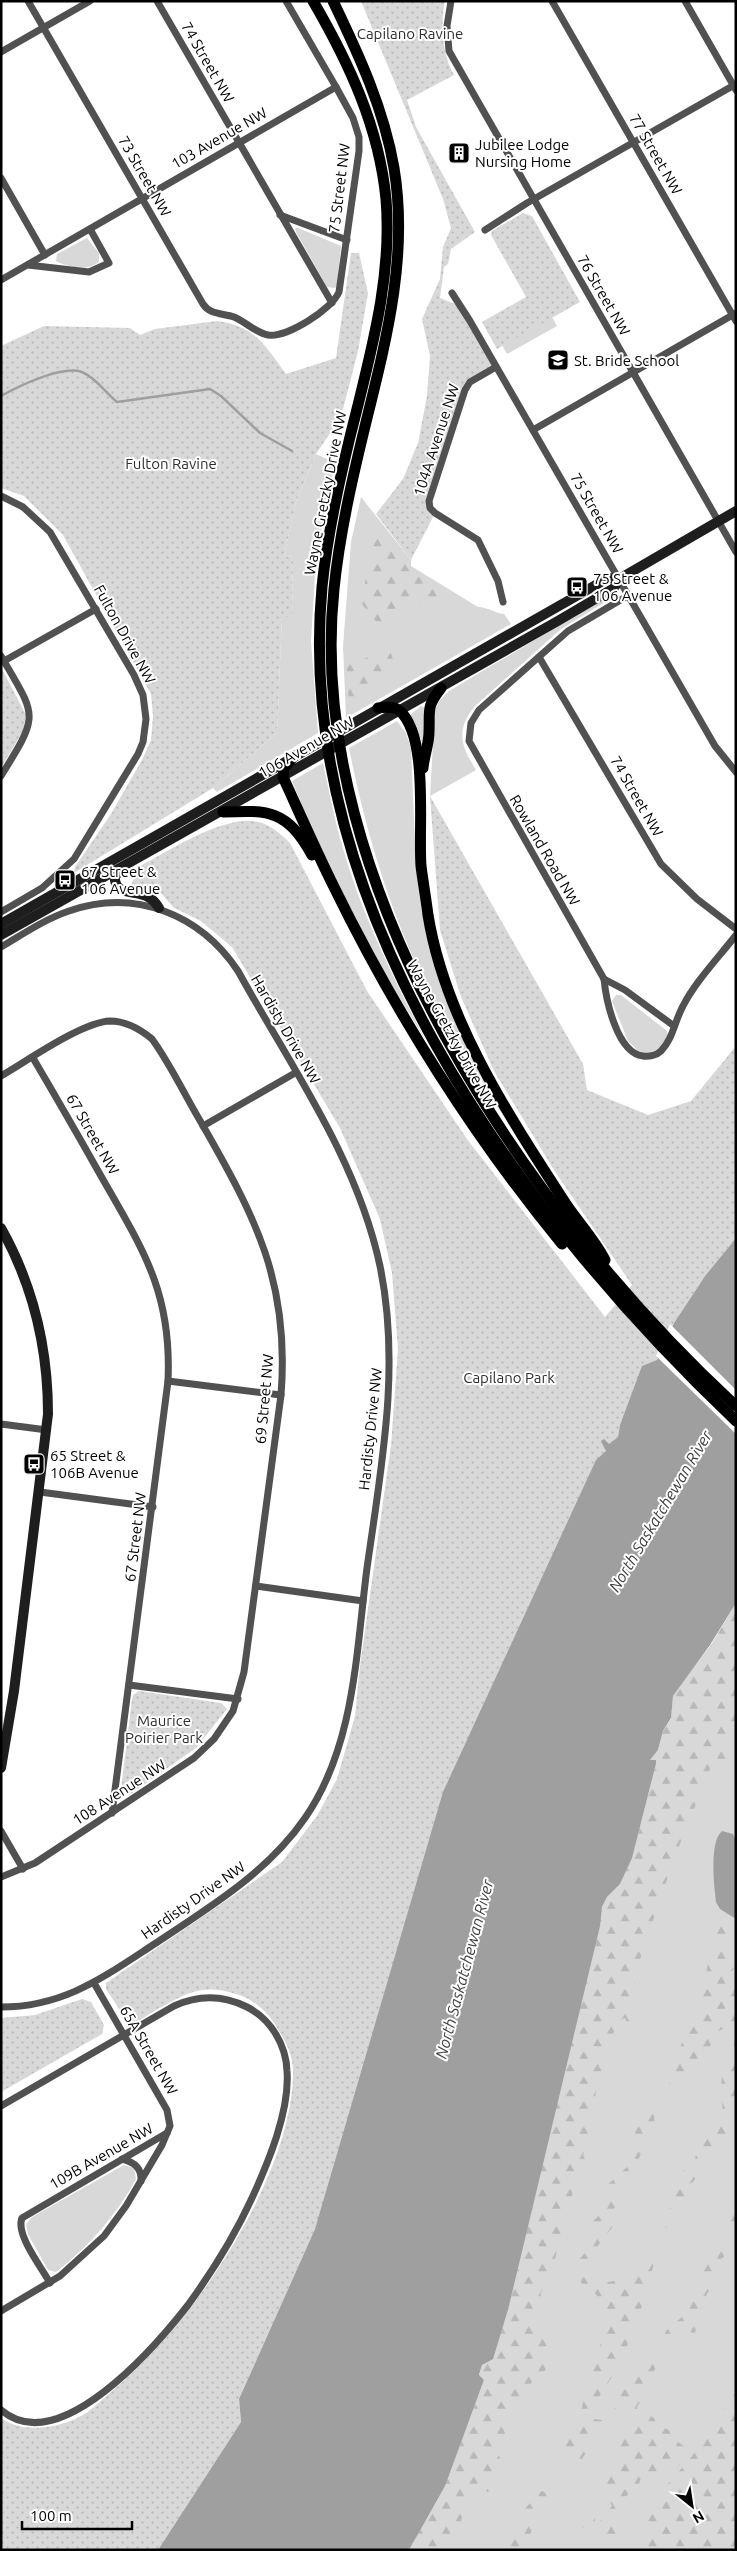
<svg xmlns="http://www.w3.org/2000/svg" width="737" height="2551" font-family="Ubuntu,sans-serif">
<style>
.green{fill:#d8d8d8}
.forest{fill:url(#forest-firs)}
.park{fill:url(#park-dots)}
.water{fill:#9f9f9f}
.pier{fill:#fff}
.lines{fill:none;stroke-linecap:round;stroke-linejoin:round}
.stream{stroke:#9f9f9f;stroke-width:2.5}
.street{stroke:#515151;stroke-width:7}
.secondary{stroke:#1e1e1e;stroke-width:10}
.primary{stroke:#000;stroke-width:11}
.labels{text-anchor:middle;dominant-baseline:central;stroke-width:4;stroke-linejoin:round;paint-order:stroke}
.park-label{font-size:15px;fill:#2f2f2f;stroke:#fff}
.street-label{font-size:15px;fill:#000;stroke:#fff}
.poi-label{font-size:15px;fill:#000;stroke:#fff;text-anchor:start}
.water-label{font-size:16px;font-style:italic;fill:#404040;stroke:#fff}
</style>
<defs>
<pattern id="forest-firs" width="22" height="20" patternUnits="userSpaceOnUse" patternTransform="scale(1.25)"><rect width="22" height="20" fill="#d8d8d8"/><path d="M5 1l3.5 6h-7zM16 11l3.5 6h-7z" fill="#b8b8b8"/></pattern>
<pattern id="park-dots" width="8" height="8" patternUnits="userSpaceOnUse" patternTransform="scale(1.25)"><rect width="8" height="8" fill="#d8d8d8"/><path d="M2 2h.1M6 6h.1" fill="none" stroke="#b8b8b8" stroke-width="1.8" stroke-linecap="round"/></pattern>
</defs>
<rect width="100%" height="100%" fill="#fff"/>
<g class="green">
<polygon points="298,228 341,246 337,285 335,288 327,287 296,232 295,228"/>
<path d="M87,238L99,253V261C91,272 66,267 56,261L57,254Z"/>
<polygon points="542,299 557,326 507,354 492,327"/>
<polygon points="316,454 335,463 316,558 311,641 318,733 217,792 213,788 277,733 282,616 292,616 293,557 284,556 296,502"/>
<path d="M361,497L411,560V566L478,607C488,607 494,613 504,614L511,624L346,718L343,646L351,542Z"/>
<path d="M615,596L561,629L475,706C455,731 461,745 476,770L430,796L435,709L440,700L449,691L607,597Z"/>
<polygon points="421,706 425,708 424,742 422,742 410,715"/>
<path d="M397,721L406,733L411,748L416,868L421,907L431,949L510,1124L498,1108C474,1066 447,1026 425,983C389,909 365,829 349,748Z"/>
<path d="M323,763C329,790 334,818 342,845C361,913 393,978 426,1041L376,959L313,832L292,781Z"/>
<path d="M616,995H621L667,1031L668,1035C663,1047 656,1052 644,1053L637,1050L628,1041L612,1001Z"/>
<polygon points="736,1603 736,2550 410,2550 478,2402 508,2311 575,2026 620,1884 631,1859 671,1718 673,1697 711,1645"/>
<path d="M124,2165L134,2168L136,2179C116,2216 89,2246 56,2272L48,2270L28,2234L26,2224L32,2217Z"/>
</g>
<g class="forest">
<polygon points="373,524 408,567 444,598 438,612 413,599 382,629 362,604"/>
<polygon points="389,648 397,671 349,709 347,666"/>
<path d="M736,1604V1721L731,1735L730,1764L721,1766L712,1764L674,1859L634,1977L637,1995L631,2022L629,2026L626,2025V2019L624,2018L617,2024L604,2057L605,2072L601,2074C603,2083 593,2089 596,2102L590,2107C594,2120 590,2131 584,2141L586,2149L583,2154L586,2162L582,2164L579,2181L576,2183L564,2220L563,2235L560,2238L555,2259L541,2293L537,2321L540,2327C548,2327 553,2335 557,2339L549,2367L537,2377L522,2393L520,2400L523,2404L522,2413H507L502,2424L505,2433L499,2447L495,2448L504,2466L494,2488L488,2492L476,2488L465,2507L453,2550H409L445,2486L484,2380L479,2376L482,2365L493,2358L508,2310L602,1907L607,1897L620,1884L632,1858L656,1764V1760H649L658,1750L663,1731L671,1719L673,1696L676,1690L711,1645Z"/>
<path d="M725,1922L736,1925C736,1939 724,1951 727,1964L734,1968L726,1983L736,1989V2109L730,2117L731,2128L728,2133L705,2160L694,2181L684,2188L687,2198H683L682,2205L676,2209L671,2226L665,2228L664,2223L684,2169L695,2159L700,2138L715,2124L723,2111L721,2095L722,2072L732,2055L735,2039L734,2033L728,2026L717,2032L703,2061L682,2085L677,2089L671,2090L669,2085L682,2042L699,2010L711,1947L718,1928Z"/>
<path d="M642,2109L649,2110L654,2115L655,2128L650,2131L646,2154H641C637,2162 611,2212 612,2218C613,2221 614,2223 614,2225L596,2248L590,2267L579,2273L575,2264L595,2242L593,2221L604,2211L607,2194L603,2189L627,2167L630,2141L637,2138L633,2128L636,2122L635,2119Z"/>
<polygon points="736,2212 736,2231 728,2237 725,2231 730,2222 728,2217"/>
<path d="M717,2243L723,2249L724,2257L714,2263L713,2266L717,2277L696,2313V2331L694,2333L682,2330L659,2356L650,2384L637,2407V2412L617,2414L601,2429L594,2431L590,2448L583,2457V2461L573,2463L570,2460L562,2459L565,2444L574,2429L575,2418L582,2408L584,2393L600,2352L601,2329L607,2318C605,2302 597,2292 583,2287L580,2280L584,2276L589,2275C606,2291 627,2277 641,2262L646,2261L647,2252L654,2251L656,2256C644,2301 632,2345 607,2385C599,2400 592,2399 594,2419L602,2420L620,2403L619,2396L654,2347L658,2345L667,2330L682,2317L684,2302L704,2279V2271L713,2256L712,2249Z"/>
<polygon points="736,2392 736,2550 635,2550 649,2525 646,2513 650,2505 692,2456"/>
<path d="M643,2412L654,2418L657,2425L669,2430L678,2442L685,2447L686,2456L674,2473L658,2472L641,2479C636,2490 635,2491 626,2496C619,2501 614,2513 611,2520L618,2534L615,2537L596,2539L592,2525L582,2528L578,2525L592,2515L595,2518V2523L598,2524L612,2506L602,2487C605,2483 609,2479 611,2474C616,2459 624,2415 643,2412Z"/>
<polygon points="541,2491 549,2493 550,2499 537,2518 530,2535 515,2550 495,2550 518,2527 523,2519 523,2511"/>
</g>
<g class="park">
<path d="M361,1H445C440,26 442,53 454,75L407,100L416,127L475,232L451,249L448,264L444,267L440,298L462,307L496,367L470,382L429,501L435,513L411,560L376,514L403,479L418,443L427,396L430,356L422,319L440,279L443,247L451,228L443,199Z"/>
<polygon points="523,213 532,216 580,302 497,349 482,322 526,297 491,235 492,231"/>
<path d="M351,253H359L368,293L358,351L341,417L316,454L296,502L284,556L293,557L292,617H282L277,733L213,788L74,873L75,867L111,814L143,758L151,740L153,716L151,694L63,535L24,496L1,488V346L44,326L130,328L140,335L155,329L217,321C256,326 266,347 286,374L336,358Z"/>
<polygon points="1,667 26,715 23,731 1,768"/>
<path d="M430,796L583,1064L587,1090L648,1115L691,1101L736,1046V1238L705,1276L674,1323L657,1360L631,1401L620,1425L618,1437L609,1445L606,1451L315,2229L239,2399L241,2422L158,2550H1V2418C21,2432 49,2429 70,2421C86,2416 101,2401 113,2390C191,2326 291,2179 293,2075C294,2056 286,2042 276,2026C267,2011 253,1999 236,1994C199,1982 182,1996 151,2013C145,2017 138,2022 131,2023L127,2021L106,1989V1983L282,1862L317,1816L337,1779L355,1716L360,1666L391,1445L398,1349L392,1273L380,1219L340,1128L232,947L201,921L174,908L161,893L131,886L138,867C168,852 228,811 262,823C273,827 282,835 290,843L367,991L467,1139L605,1317L632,1285L554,1170L494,1071L461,997L440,930Z"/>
<polygon points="139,1691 221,1703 227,1709 196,1748 129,1795 124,1794 121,1789 132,1700 133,1695"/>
<polygon points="82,1999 91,2002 104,2025 102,2034 1,2092 1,2018 35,2015"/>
</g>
<g class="water">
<polygon points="736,1238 736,1603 710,1645 673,1696 671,1718 663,1731 658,1750 650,1760 656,1760 656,1764 632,1858 620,1884 607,1897 602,1907 600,1926 508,2310 493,2359 482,2365 479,2375 484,2380 445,2486 409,2550 158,2550 241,2422 239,2399 315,2229 443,1792 596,1460 606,1451 601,1441 604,1439 609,1444 618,1437 620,1425 642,1366 657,1360 674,1323 705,1276"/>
<path d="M722,1831L733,1834L736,1841V1919L720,1909L716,1902C714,1886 709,1842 722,1831Z"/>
</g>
<polygon class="pier" points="670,1324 736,1390 736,1434 656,1356"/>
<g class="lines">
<path class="stream" d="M1,396C19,386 62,365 82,372C95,377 106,393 117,402L210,389L221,396L260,433L292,451"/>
<g class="street">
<path d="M28,1L203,304C210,315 223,313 234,317C246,322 256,333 268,335C287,338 332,309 339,292L359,151V137L353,118L336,87L286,1"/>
<polyline points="157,1 332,303"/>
<polyline points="451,1 447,26 449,51 736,552"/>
<polyline points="552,1 736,321"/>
<polyline points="685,1 736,90"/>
<polyline points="1,52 90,1"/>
<polyline points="1,178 45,255"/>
<polyline points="280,215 347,240"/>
<polyline points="485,230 527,203 736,84"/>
<polyline points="28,265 89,272 109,263 90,229"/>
<polyline points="1,280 336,87"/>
<polyline points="452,293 470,321 715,746 736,772"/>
<polyline points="496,367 470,382 465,390 429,501 430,508 435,513 478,540 498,581 503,602"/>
<polyline points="533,430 736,313"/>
<polyline points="1,496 23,507 50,532 134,675 143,695 146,719 143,742 138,754 74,859 42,888 1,912"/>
<path d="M629,595L568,631L479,710L471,723L469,741L604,979C606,1000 617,1053 643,1056C649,1057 657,1055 661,1051C673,1039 675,1020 683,1006C695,982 719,957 736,935"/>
<path d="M1,656C37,718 40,713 1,776"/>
<polyline points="539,657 661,864 697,899 736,929"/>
<polyline points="4,661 96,609"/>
<path d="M1,947C23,934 45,919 69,911C135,888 200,914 238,971C291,1067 357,1158 380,1266C401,1367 381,1468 367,1568C356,1652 355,1746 305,1818C267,1873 211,1906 156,1943C105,1976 65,2007 1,2007"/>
<polyline points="604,979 625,990 674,1026"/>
<path d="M33,1058C56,1097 79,1137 101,1176C143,1250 172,1292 168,1381L112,1813"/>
<path d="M1,1076C27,1061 82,1022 110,1021C126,1021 140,1029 152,1039C171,1065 185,1096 202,1124C256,1218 290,1283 281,1395L244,1672L233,1711L214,1739L194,1758L35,1863L1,1877"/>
<polyline points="203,1126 295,1073"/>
<polyline points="168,1381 281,1395"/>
<polyline points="1,1424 47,1430"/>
<polyline points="40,1492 153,1507"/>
<polyline points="256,1586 363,1601"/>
<polyline points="129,1685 238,1699"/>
<polyline points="1,1831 23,1869"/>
<path d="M1,2106L174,2006C198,1995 223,1995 247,2007C271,2019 286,2045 287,2071C290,2111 268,2163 252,2198C235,2235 212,2272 188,2305C156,2346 59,2460 1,2410"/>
<path d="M122,2159C134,2162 142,2168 141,2181"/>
<path d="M50,2283C42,2268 15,2234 22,2218L167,2133"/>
<polyline points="1,2311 60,2276 104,2236 126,2206 162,2145 170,2126 167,2110 94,1983"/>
</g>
<g class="secondary">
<path d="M123,868L115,876C113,896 136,890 148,897C152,899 156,903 159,908"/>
<polyline points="1,924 608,578 619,579"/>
<polyline points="1,935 556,622 614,588 619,579 736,511"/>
<path d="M1,1228C33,1285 48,1349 48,1414L14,1691L1,1768"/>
</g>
<g class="primary">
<path d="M313,1C349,63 379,127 386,199C392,271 374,340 357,409C342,467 328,527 322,587C293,905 517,1213 736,1421"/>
<path d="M333,1C359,55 384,109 394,168C408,252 388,333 368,414C354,471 340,530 334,589C303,884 528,1215 736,1406"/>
<path d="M378,708C385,707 394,706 400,711C429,738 418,827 421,866C423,882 426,899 428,915C445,1020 509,1116 566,1204C578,1222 595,1240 605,1260"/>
<path d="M294,756L284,768L283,777C300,814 316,851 334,887C395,1012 474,1137 562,1244"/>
<path d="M423,768C424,756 429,744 429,732C430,710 426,707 441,688"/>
<path d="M223,812C269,810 287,810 312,855"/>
</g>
</g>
<defs>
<g id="building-square" transform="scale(1.125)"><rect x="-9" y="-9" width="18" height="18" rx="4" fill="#000" stroke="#fff"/><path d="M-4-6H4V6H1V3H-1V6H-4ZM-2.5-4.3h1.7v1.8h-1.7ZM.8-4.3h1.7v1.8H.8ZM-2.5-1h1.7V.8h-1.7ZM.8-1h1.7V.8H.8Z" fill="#fff"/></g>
<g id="school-square" transform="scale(1.125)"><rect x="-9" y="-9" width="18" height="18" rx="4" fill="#000" stroke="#fff"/><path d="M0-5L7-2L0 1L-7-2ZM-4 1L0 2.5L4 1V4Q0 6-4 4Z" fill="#fff"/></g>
<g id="bus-square" transform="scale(1.125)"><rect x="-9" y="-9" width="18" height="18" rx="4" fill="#000" stroke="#fff"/><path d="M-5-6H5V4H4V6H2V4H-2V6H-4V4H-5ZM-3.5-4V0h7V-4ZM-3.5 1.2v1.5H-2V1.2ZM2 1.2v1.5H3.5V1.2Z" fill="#fff"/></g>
</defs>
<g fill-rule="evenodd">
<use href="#building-square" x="459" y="153"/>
<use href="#school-square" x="558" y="360"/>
<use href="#bus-square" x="577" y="587"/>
<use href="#bus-square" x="65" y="880"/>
<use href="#bus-square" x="34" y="1464"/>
</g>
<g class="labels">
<g class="park-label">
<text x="410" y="33">Capilano Ravine</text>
<text x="171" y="463">Fulton Ravine</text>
<text x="509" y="1377">Capilano Park</text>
<text x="164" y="1720">Maurice<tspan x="164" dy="17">Poirier Park</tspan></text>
</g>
<g class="street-label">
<text transform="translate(208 62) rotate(60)">74 Street NW</text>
<text transform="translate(219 138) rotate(-30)">103 Avenue NW</text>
<text transform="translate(656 154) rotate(60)">77 Street NW</text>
<text transform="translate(145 176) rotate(60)">73 Street NW</text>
<text transform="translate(339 188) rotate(-83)">75 Street NW</text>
<text transform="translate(604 295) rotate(60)">76 Street NW</text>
<text transform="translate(436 440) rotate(-72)">104A Avenue NW</text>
<text transform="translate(325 493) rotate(-79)">Wayne Gretzky Drive NW</text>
<text transform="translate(597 513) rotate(60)">75 Street NW</text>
<text transform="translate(125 634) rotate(61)">Fulton Drive NW</text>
<text transform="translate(306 747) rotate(-30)">106 Avenue NW</text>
<text transform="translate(637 796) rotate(60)">74 Street NW</text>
<text transform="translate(545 850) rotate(60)">Rowland Road NW</text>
<text transform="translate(286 1029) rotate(60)">Hardisty Drive NW</text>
<text transform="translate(452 1034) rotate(61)">Wayne Gretzky Drive NW</text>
<text transform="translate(93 1134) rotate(60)">67 Street NW</text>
<text transform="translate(264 1399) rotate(-85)">69 Street NW</text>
<text transform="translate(370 1429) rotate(-84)">Hardisty Drive NW</text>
<text transform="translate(135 1537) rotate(-83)">67 Street NW</text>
<text transform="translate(119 1792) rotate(-33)">108 Avenue NW</text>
<text transform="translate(193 1900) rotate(-35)">Hardisty Drive NW</text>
<text transform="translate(149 2050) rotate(60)">65A Street NW</text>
<text transform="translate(101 2156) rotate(-30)">109B Avenue NW</text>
</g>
<g class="poi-label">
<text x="475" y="144">Jubilee Lodge<tspan x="475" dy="17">Nursing Home</tspan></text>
<text x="574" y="360">St. Bride School</text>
<text x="593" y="578">75 Street &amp;<tspan x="593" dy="17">106 Avenue</tspan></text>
<text x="81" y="871">67 Street &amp;<tspan x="81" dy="17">106 Avenue</tspan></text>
<text x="50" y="1455">65 Street &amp;<tspan x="50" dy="17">106B Avenue</tspan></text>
</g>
<g class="water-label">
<text transform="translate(660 1511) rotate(-59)">North Saskatchewan River</text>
<text transform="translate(464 1969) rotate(-75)">North Saskatchewan River</text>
</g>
</g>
<rect width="737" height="2551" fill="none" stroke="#000000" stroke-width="5"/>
<g transform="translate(692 2506) rotate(150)" stroke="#ffffff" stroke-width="4" paint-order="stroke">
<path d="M0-4L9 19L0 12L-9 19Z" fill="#000000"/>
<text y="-8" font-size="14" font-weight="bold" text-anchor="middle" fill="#000000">N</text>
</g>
<path d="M22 2521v8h110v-8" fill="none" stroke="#000000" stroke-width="2.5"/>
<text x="30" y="2521" font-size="15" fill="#000000" stroke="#ffffff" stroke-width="4" paint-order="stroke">100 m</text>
</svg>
